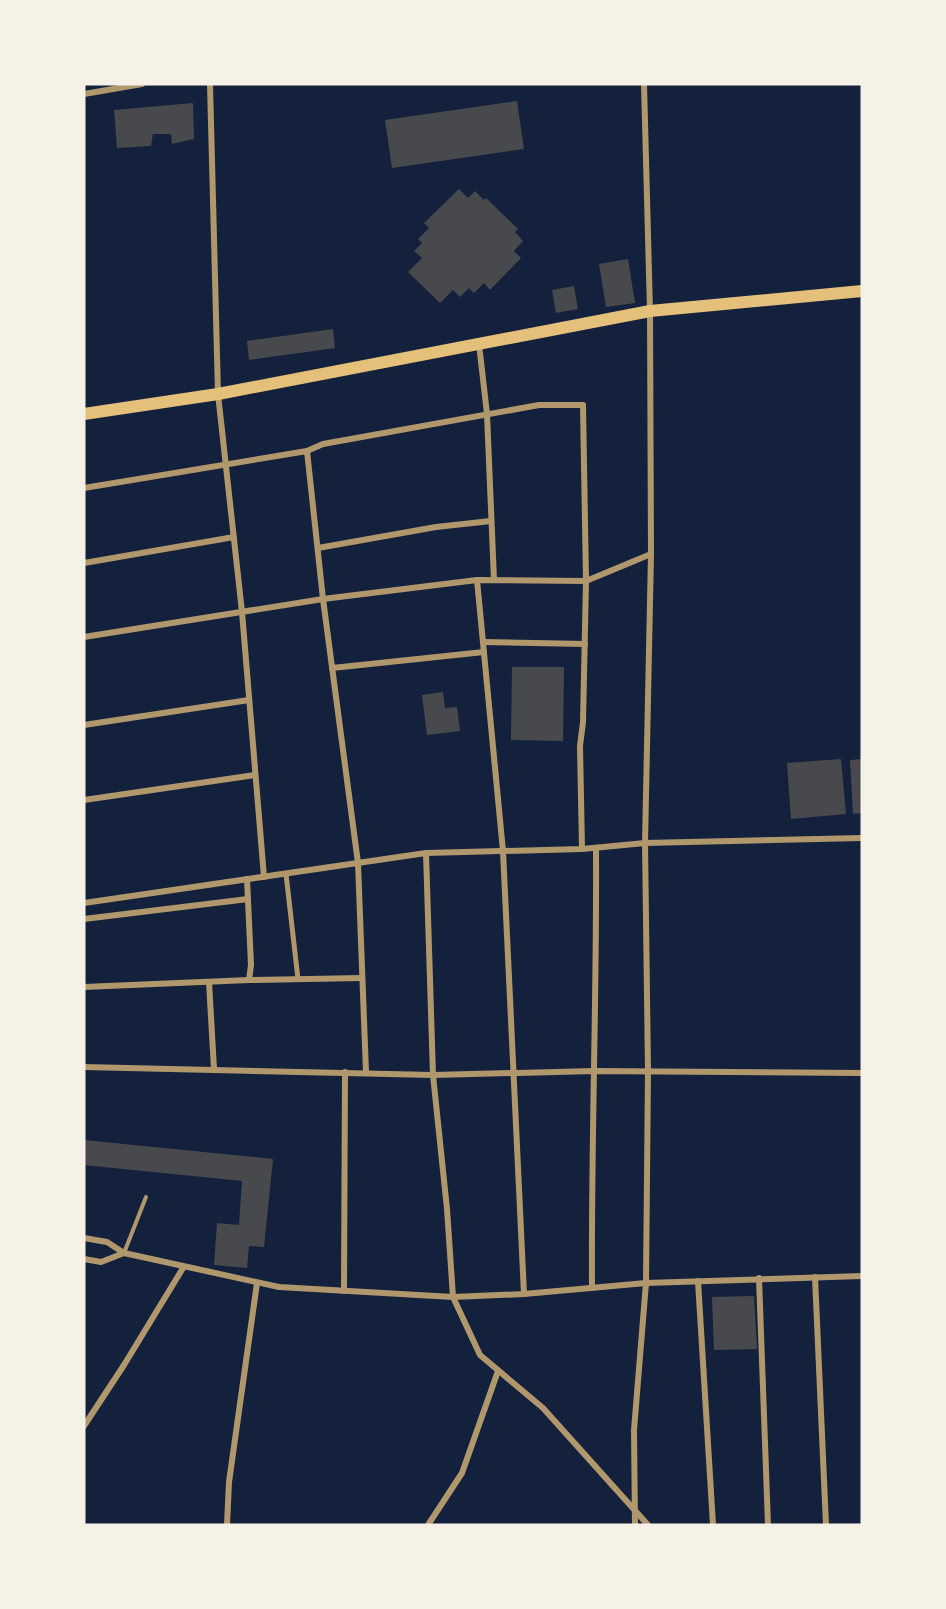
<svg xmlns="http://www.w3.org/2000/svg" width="946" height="1609" font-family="Cabin,sans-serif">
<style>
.building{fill:#48494c}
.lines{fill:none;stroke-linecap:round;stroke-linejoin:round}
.service{stroke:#b1986c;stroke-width:4}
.pedestrian{stroke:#b1986c;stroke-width:5}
.minor{stroke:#b1986c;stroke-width:6}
.secondary{stroke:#e5c07b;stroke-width:12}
</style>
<rect width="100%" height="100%" fill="#14213d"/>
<g class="building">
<polygon points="517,101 524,149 392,168 385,120"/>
<polygon points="193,103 194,139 172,144 171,134 153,134 151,146 117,148 114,110"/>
<polygon points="459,189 468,198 475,191 484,200 486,198 518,229 515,232 523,241 514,251 521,258 490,290 484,283 474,293 469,288 460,297 453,290 440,303 408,272 422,258 414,251 422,243 418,239 429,228 424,223"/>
<polygon points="628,259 635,303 606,307 599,264"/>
<polygon points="574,286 578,309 556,313 552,290"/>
<polygon points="333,329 335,348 249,360 247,341"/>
<polygon points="512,667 564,667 563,741 511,740"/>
<polygon points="443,692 445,708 457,707 460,731 427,735 422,695"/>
<polygon points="841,759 846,814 791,819 787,763"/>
<polygon points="862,759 862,813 853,814 850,760"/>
<polygon points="84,1140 273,1159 264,1247 249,1246 247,1268 214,1265 217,1223 239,1225 242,1181 84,1165"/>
<polygon points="754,1296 757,1349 714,1350 712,1297"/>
</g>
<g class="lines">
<polyline class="service" points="124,1253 146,1197"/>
<polyline class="pedestrian" points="286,874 298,979"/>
<g class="minor">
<polyline points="210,84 218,394 242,612 264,877"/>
<polyline points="84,94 142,84"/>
<polyline points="479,344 487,414 494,580"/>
<polyline points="307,451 323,444 539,405 583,405 586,581 583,722 580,746 582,849"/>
<polyline points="84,488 307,451 323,599 358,863 366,1072"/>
<polyline points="318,548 436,527 491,521"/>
<polyline points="84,563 234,537"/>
<polyline points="477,580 503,851 524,1294"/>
<polyline points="84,637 323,599 477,580 586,581 651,554"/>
<polyline points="483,642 585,644"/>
<polyline points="332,668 484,652"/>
<polyline points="84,725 249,700"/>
<polyline points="84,800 255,775"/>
<polyline points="426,853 433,1075 447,1209 453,1297 480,1355 543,1408 648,1525"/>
<polyline points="247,879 251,965 249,980"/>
<polyline points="84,903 426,853 582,849 645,843 862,838"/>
<polyline points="84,919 248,899"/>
<polyline points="209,982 214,1069"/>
<polyline points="84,987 249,980 362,978"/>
<polyline points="84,1067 433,1075 594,1071 862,1073"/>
<polyline points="84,1238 107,1242 124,1253"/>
<polyline points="84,1259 101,1262 124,1253 279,1287 453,1297 524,1294 646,1283 862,1276"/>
<polyline points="815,1277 826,1525"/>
<polyline points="759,1278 768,1525"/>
<polyline points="698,1281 713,1525"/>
<path d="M592,1288C591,1141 597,995 596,849"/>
<polyline points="344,1291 345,1072"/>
<polyline points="84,1426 124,1365 183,1268"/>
<polyline points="227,1525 229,1482 257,1283"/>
<polyline points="428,1525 462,1473 498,1371"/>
<polyline points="635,1525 634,1430 646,1283 648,1071 645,843 651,554 650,311 644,84"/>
</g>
<polyline class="secondary" points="84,414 218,394 650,311 862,291"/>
</g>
<rect width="946" height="1609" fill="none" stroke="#f6f1e7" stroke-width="171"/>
</svg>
